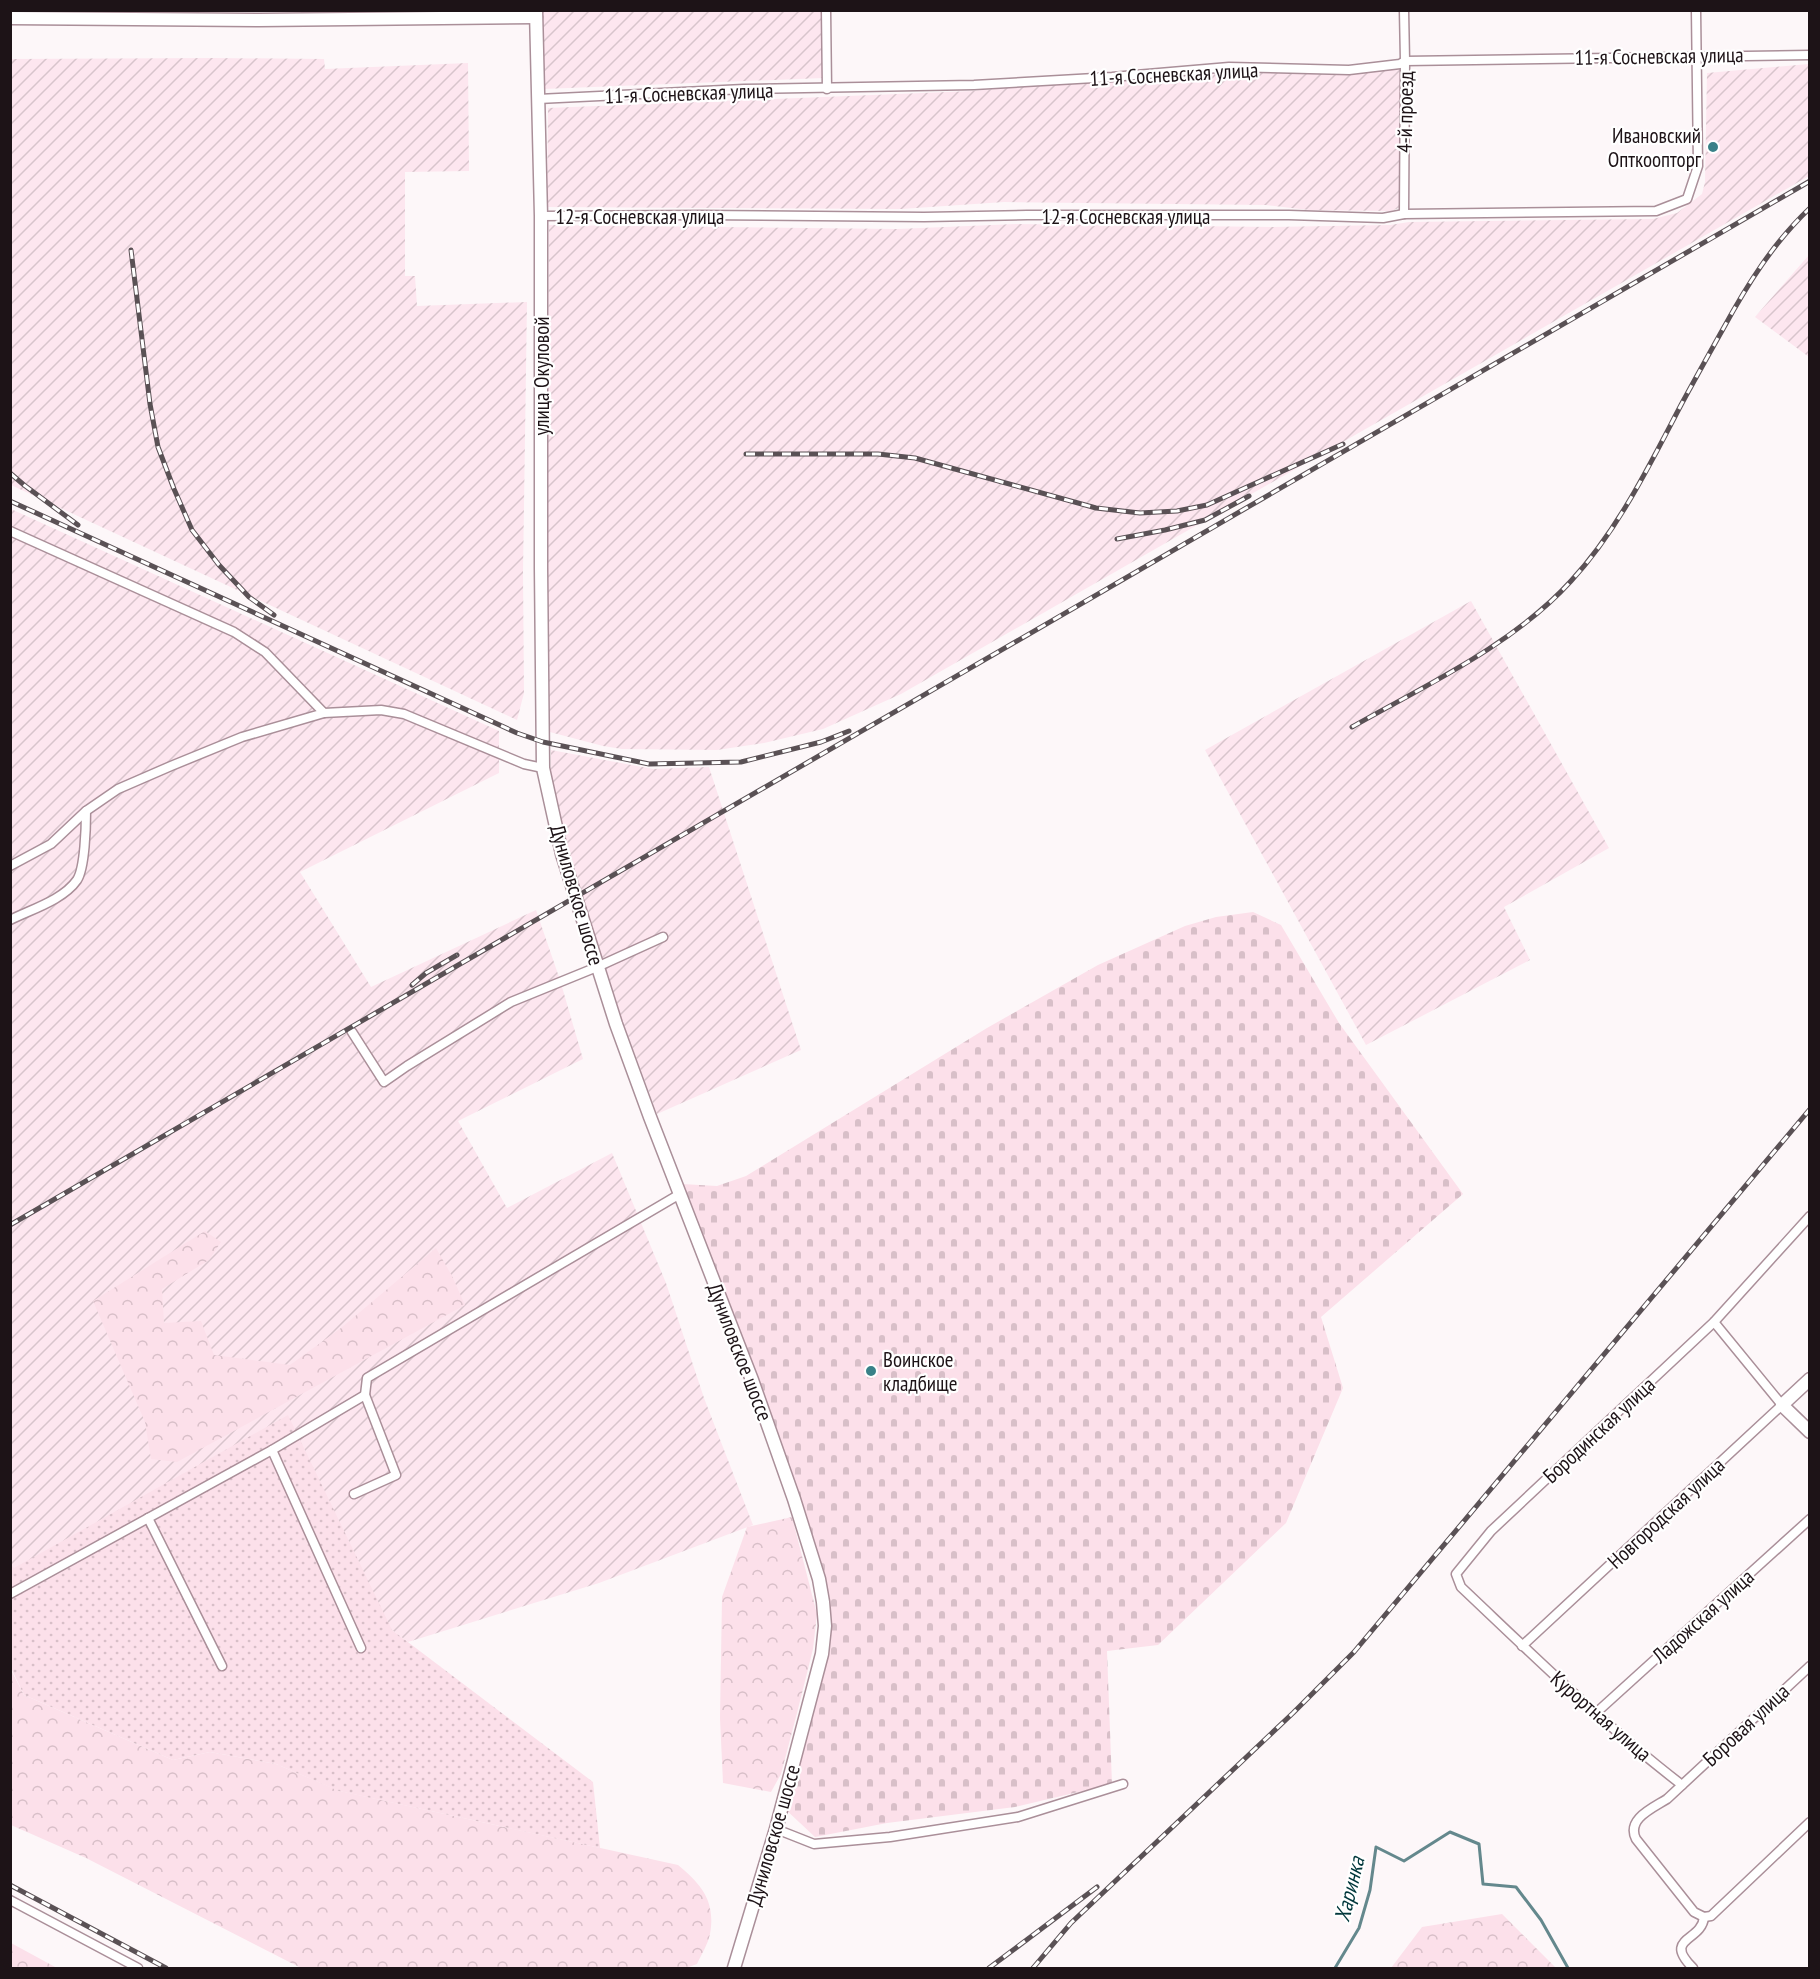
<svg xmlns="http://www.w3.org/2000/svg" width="1820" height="1979" font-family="'PT Sans Narrow',sans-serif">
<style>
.industrial{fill:url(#industrial-furrows)}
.forest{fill:url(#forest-crowns)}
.cemetery{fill:url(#cemetery-stones)}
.garden{fill:url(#garden-dots)}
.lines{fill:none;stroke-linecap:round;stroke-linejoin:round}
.stream{stroke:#64888d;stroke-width:3}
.street-casing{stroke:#aa8f99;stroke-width:11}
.secondary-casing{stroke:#aa8f99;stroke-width:15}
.street{stroke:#fff;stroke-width:8}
.secondary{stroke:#fff;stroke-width:12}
.rail-casing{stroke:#5a5155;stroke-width:5}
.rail{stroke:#fff;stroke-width:3;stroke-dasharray:9;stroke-linecap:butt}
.poi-dot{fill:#398188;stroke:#fff;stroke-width:2}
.labels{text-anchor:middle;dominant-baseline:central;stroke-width:4.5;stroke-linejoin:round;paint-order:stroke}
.street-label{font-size:21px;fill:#1d1317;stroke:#fff}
.poi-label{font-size:21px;fill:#1d1317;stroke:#fff;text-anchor:end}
.water-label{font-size:22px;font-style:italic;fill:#00373b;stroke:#fff}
</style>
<defs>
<pattern id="industrial-furrows" width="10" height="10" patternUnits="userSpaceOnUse" patternTransform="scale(1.5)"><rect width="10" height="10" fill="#fde6ef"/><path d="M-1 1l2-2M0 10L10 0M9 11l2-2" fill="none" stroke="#d8c4cc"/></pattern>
<pattern id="forest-crowns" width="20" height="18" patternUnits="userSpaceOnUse" patternTransform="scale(1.5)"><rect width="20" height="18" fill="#fce0ea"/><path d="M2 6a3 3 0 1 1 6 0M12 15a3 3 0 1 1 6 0" fill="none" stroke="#d8bfc8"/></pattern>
<pattern id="cemetery-stones" width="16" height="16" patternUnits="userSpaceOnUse" patternTransform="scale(1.5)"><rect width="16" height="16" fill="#fce0ea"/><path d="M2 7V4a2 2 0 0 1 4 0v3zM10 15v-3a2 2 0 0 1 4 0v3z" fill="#d8bfc8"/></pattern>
<pattern id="garden-dots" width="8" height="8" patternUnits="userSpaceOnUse" patternTransform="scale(1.5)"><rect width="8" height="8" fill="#fce0ea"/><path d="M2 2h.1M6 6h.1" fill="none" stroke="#d8bfc8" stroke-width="1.8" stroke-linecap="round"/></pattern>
</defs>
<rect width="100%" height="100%" fill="#fdf7f9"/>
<g class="industrial">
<polygon points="543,11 823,11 823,78 543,89"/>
<polygon points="214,58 324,59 325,69 468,63 469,171 405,172 405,276 415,276 417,306 527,302 523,573 524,693 517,720 11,485 11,59"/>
<polygon points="1809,64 1809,176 901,694 823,729 764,743 717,750 622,749 603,746 546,731 549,225 897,229 1016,224 1272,227 1390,225 1409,222 1653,219 1677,213 1702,194 1705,182 1707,73"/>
<polygon points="1404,66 1404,206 1391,211 1309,210 1266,205 1004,202 901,209 547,207 548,108 972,91 1229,69"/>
<polygon points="1809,255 1809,357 1755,317"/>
<polygon points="11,509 499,731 499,773 300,872 371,987 536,910 560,980 583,1059 458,1121 507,1208 612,1153 666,1283 704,1398 753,1525 599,1583 408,1642 392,1630 13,1568 11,1563"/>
<polygon points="1471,601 1609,848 1504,907 1530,960 1366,1045 1205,750"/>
<polygon points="551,750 653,769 709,767 801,1050 657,1114 602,966 566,843 551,776"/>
</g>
<g class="forest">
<polygon points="205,1231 221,1242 209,1260 162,1289 164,1323 201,1321 214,1355 290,1365 341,1328 436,1248 452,1276 465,1305 177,1462 151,1459 145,1422 93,1301"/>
<polygon points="792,1517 817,1614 813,1649 797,1713 781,1774 771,1792 723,1783 720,1718 722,1597 747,1527"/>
<path d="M10,1668L24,1695L173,1760L210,1752L276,1764L340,1791L678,1865C701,1884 716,1901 710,1934C708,1944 701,1955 697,1964L686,1968H301L86,1858L11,1825Z"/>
<polygon points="1502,1914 1556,1968 1391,1968 1422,1927"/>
<polygon points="10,1943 11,1943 57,1968 11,1968"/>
</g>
<polygon class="cemetery" points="1253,912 1281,925 1339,1023 1463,1194 1321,1317 1343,1388 1286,1523 1158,1645 1107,1651 1112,1784 1015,1807 887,1823 815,1837 784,1808 829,1605 826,1580 743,1341 682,1184 717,1186 746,1176 987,1028 1098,965 1185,926 1216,917"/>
<polygon class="garden" points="288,1415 392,1630 593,1782 600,1848 339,1791 276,1764 210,1752 173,1760 24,1695 11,1668 10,1563 14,1568"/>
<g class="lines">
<polyline class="stream" points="1335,1968 1359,1928 1370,1890 1376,1847 1404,1861 1450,1832 1479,1844 1483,1884 1516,1887 1541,1920 1568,1968"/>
<g class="street-casing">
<g id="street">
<polyline points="826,10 827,89"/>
<polyline points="1404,10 1405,61 1404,214"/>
<polyline points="538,99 744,89 974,85 1112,77 1229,67 1349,70 1400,64 1405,61 1810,55"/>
<polyline points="541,216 700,215 924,217 1027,215 1289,215 1383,218 1404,214 1656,211 1687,199 1698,166 1696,10"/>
<polyline points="10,531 234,632 265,652 324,713 381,710 404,714 524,764 543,768"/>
<polyline points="10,866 51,844 86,811"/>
<path d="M10,920C32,909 63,900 77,880C85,868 86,826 86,811L118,789L171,766L242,737L324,713"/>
<polyline points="352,1032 384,1082 407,1066 511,1002 597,967 663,937"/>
<polyline points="354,1494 396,1475 365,1395 367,1378 680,1194"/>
<polyline points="148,1518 222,1666"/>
<polyline points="10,1594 272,1450"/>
<polyline points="1522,1646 1782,1405 1714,1322"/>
<polyline points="361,1648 272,1450 365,1395"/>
<polyline points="1597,1712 1810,1519"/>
<path d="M1682,1785C1604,1725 1533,1655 1461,1587L1456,1574L1491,1531L1714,1322L1810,1216"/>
<polyline points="776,1829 814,1844 890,1837 1018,1817 1123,1784"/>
<polyline points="10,1900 138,1968"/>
<path d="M1704,1917L1694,1912L1636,1839C1626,1819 1653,1808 1667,1799L1810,1666"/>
<polyline points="1704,1917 1711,1916 1810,1822"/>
<path d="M1693,1968C1662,1937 1702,1942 1704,1917"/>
</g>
</g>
<g class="secondary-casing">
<g id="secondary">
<polyline points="536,10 541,216 541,568 543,768 562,854 616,1024 650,1117 752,1380 794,1499 819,1579 823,1602 825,1626 822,1654 776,1829 734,1968"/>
<polyline points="10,18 259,20 536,17"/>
<polyline points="1810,1379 1782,1405 1810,1432"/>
</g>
</g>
<use href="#street" class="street"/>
<use href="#secondary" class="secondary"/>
<g class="rail-casing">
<g id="rail">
<polyline points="131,250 150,404 158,447 174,489 192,530 219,565 249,597 274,615"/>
<polyline points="746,454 878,454 915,458 1096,508 1140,513 1177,511 1207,505 1343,444"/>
<polyline points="10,473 24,485 78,525"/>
<polyline points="10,501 517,733 543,742 649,764 741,762 821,742 849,731"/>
<polyline points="1117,539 1165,530 1205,520 1249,496"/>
<path d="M1352,727C1426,685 1513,645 1571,581C1618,530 1649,466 1681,405C1695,379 1709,354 1723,329C1747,285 1773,243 1810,208"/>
<polyline points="412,985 426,973 457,955"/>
<polyline points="10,1225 1810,181"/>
<polyline points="10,1885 166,1968"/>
<polyline points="989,1968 1097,1887"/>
<polyline points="1033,1968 1071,1923 1293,1713 1354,1652 1810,1109"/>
</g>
</g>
<use href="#rail" class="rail"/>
</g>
<g class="poi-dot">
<circle cx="1713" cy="147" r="6"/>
<circle cx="871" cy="1371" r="6"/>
</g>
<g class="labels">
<g class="street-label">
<text transform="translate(1659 56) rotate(-1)">11-я Сосневская улица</text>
<text transform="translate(1174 74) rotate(-3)">11-я Сосневская улица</text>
<text transform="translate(689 93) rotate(-2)">11-я Сосневская улица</text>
<text transform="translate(1405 112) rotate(-89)">4-й проезд</text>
<text x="640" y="216">12-я Сосневская улица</text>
<text x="1126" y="216">12-я Сосневская улица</text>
<text transform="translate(541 376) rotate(-90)">улица Окуловой</text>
<text transform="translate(577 895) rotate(74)">Дуниловское шоссе</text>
<text transform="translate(740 1352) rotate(69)">Дуниловское шоссе</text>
<text transform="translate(1599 1430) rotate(-43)">Бородинская улица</text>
<text transform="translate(1666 1513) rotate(-43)">Новгородская улица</text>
<text transform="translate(1703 1616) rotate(-42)">Ладожская улица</text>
<text transform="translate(1601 1716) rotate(41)">Курортная улица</text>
<text transform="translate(1746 1725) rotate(-43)">Боровая улица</text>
<text transform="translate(773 1835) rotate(-74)">Дуниловское шоссе</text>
</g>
<g class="poi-label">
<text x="1701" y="135">Ивановский<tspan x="1701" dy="24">Опткоопторг</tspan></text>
<text x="883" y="1359" text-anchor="start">Воинское<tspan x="883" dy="24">кладбище</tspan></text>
</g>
<g class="water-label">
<text transform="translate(1349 1889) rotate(-76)">Харинка</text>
</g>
</g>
<rect width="1820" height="1979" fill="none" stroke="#1d1317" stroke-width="24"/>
</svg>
